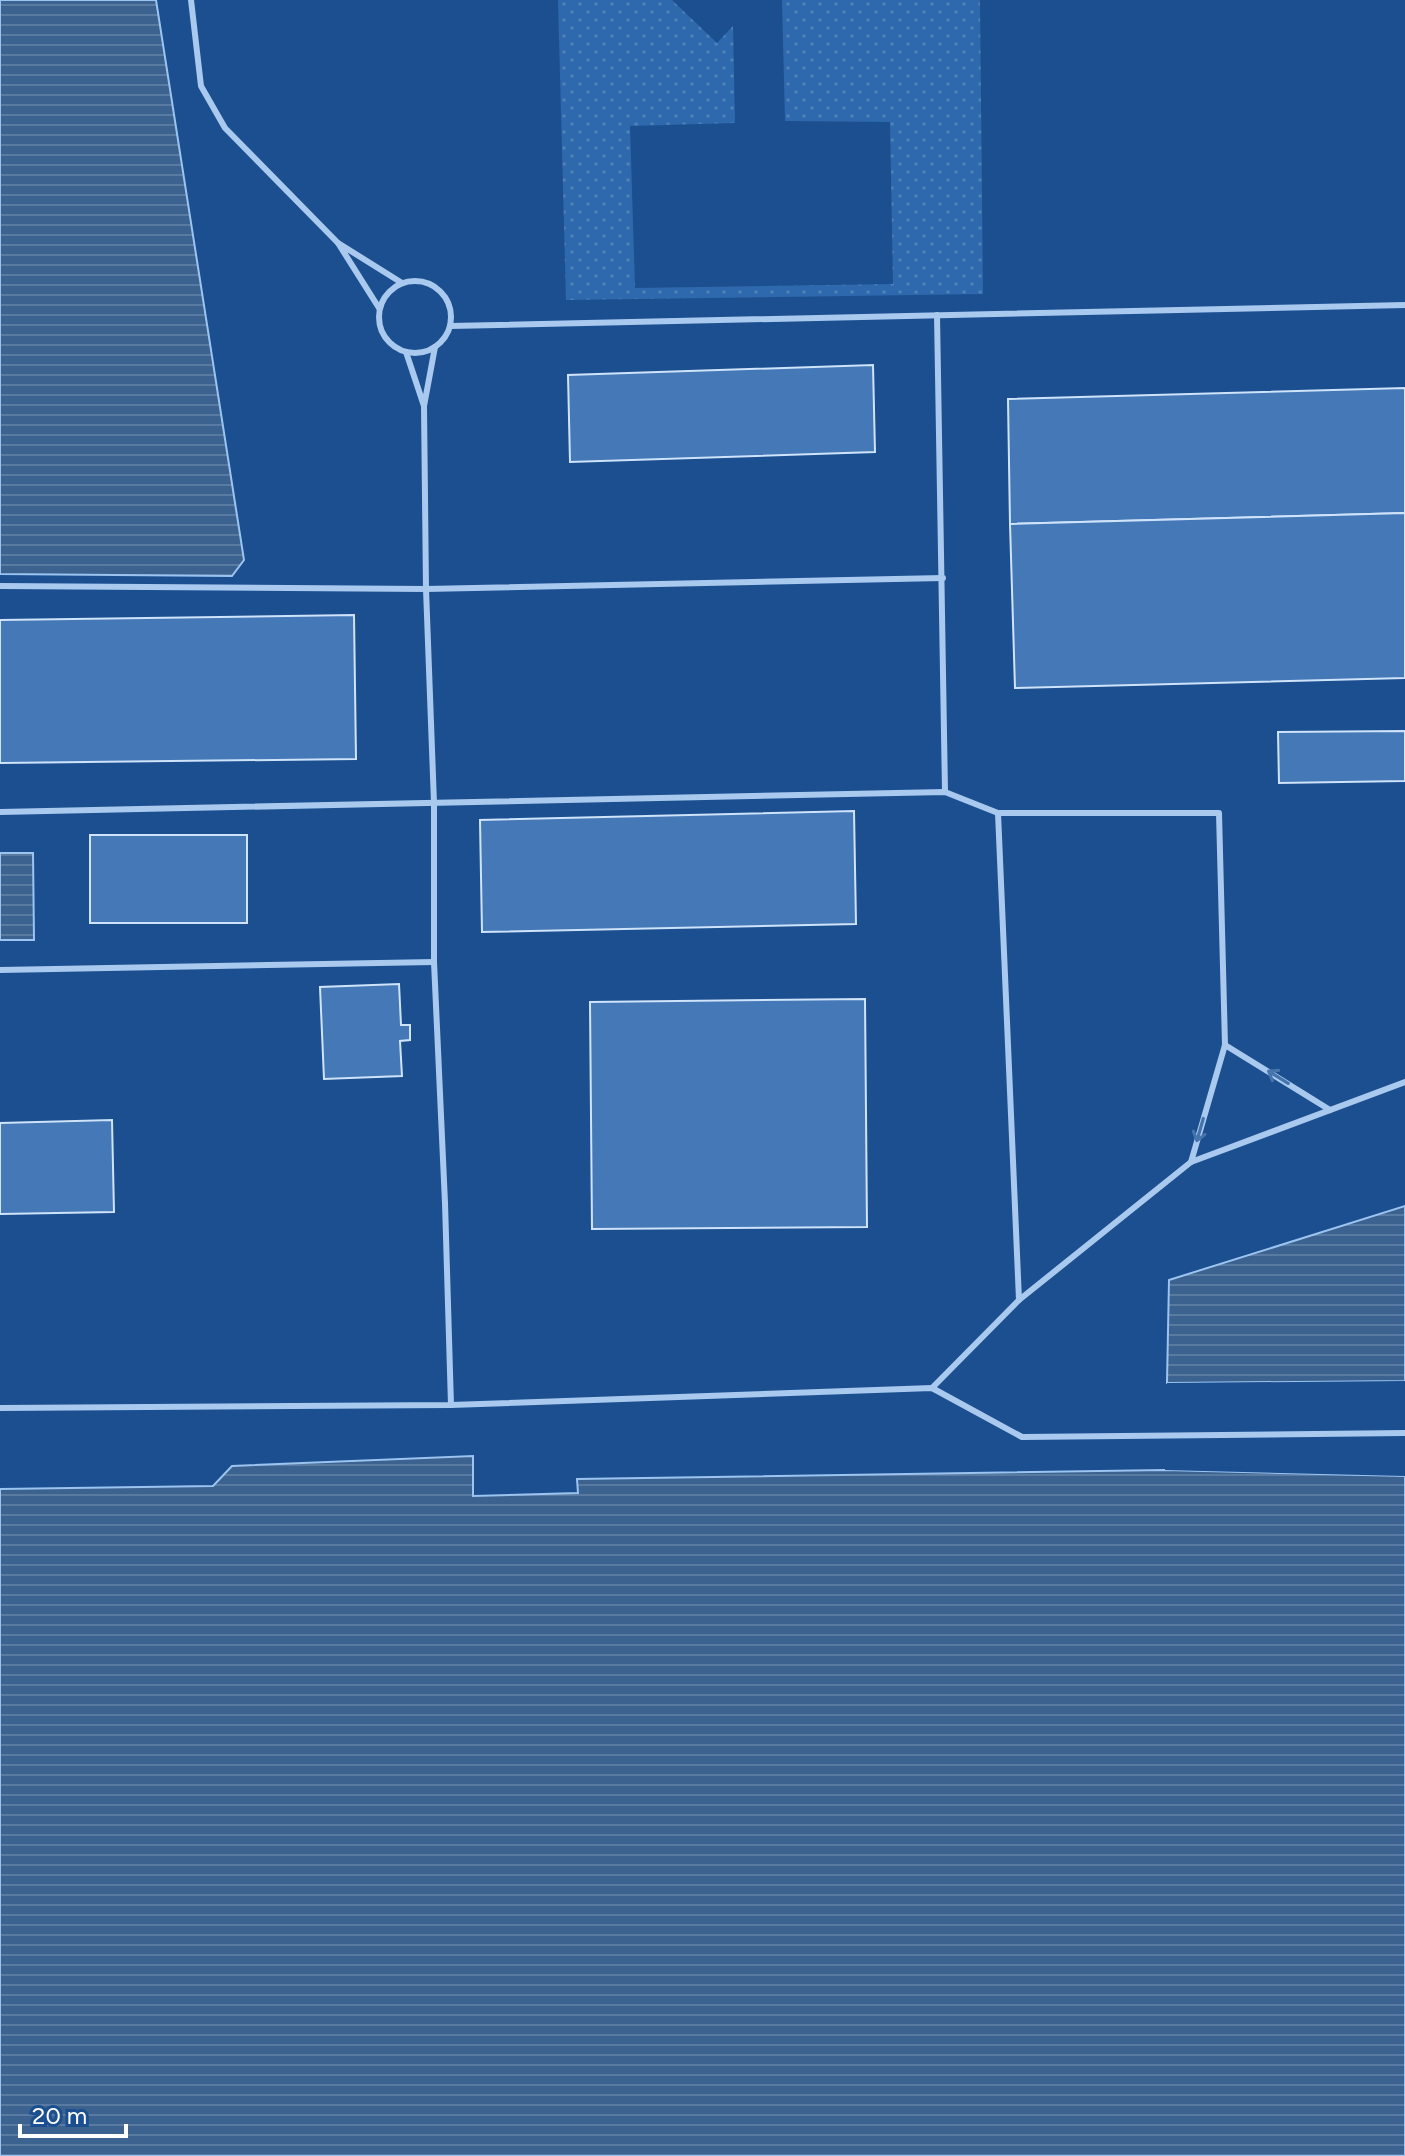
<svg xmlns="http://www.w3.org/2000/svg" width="1405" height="2156" font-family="Figtree,sans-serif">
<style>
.grass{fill:url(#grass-dots)}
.water{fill:url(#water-rules);stroke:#9cc4f0;stroke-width:2}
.pier{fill:#1b4f8f}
.building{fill:#4478b7;stroke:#cfe3fa;stroke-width:2}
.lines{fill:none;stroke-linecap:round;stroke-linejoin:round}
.service{stroke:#a9c9ee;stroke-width:6}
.oneway{stroke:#4674ac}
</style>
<defs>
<pattern id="grass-dots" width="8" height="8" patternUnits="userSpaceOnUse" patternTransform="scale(2)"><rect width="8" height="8" fill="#2e69ad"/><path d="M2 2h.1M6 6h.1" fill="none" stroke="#4d80b9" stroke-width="1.8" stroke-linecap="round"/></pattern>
<pattern id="water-rules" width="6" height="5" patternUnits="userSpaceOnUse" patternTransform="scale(2)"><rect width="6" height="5" fill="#3c6290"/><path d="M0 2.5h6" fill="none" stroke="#597aa1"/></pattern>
</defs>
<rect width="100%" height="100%" fill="#1b4f8f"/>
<polygon class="grass" points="558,0 672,0 717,43 733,26 735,123 630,126 635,288 893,284 890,122 785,121 782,0 980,0 983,294 566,300"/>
<g class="water">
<polygon points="0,0 156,0 244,560 232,576 0,574"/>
<polygon points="0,853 33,853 34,940 0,940"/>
<polygon points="1405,1206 1405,1381 1167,1383 1169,1280"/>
<polygon points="473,1456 473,1496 578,1493 577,1479 1165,1470 1405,1476 1405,2156 0,2156 0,1489 213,1486 232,1466"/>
</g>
<g class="pier">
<polygon points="1405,1381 1405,1385 1166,1387 1167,1383"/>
<polygon points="1165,1466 1405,1472 1405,1476 1165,1470"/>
</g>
<g class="building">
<polygon points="873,365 875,452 570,462 568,375"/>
<polygon points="1405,388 1405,513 1010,524 1008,399"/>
<polygon points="1405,513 1405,678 1015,688 1010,524"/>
<polygon points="354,615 356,759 0,763 0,620"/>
<polygon points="1405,731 1405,781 1279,783 1278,732"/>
<polygon points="854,811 856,924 482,932 480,820"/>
<rect x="90" y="835" width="157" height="88"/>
<polygon points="399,984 401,1025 410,1025 410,1040 400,1041 402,1076 324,1079 320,987"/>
<polygon points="865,999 867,1227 592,1229 590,1002"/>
<polygon points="112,1120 114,1212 0,1214 0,1123"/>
</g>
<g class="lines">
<g class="service">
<polyline points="191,0 201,86 225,128 338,243"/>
<circle cx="415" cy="317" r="36"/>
<polyline points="379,308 338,243 402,283"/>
<polyline points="937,315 945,792"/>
<polyline points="450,326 1405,305"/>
<polyline points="406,352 424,406 435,347"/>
<polyline points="424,406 426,589 434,803 434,962 445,1203 451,1405"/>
<polyline points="0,586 426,589 943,578"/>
<polyline points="0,812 945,792 998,813 1219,813 1225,1045 1191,1162"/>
<polyline points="998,813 1019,1300"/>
<polyline points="0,970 434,962"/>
<polyline points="1225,1045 1330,1110"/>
<polyline points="932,1388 1019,1300 1191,1162 1405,1082"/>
<polyline points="0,1408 451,1405 932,1388 1022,1437 1405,1433"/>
</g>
</g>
<defs><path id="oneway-shaft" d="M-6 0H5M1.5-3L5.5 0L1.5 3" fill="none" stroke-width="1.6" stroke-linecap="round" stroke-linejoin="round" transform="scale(2)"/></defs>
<g class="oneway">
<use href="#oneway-shaft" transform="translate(1278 1077) rotate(-148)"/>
<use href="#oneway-shaft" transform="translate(1200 1130) rotate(106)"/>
</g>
<path d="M20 2124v12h106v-12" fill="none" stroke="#ffffff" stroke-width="4"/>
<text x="32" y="2124" font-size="24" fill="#ffffff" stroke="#1b4f8f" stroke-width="6" paint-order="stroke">20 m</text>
</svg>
